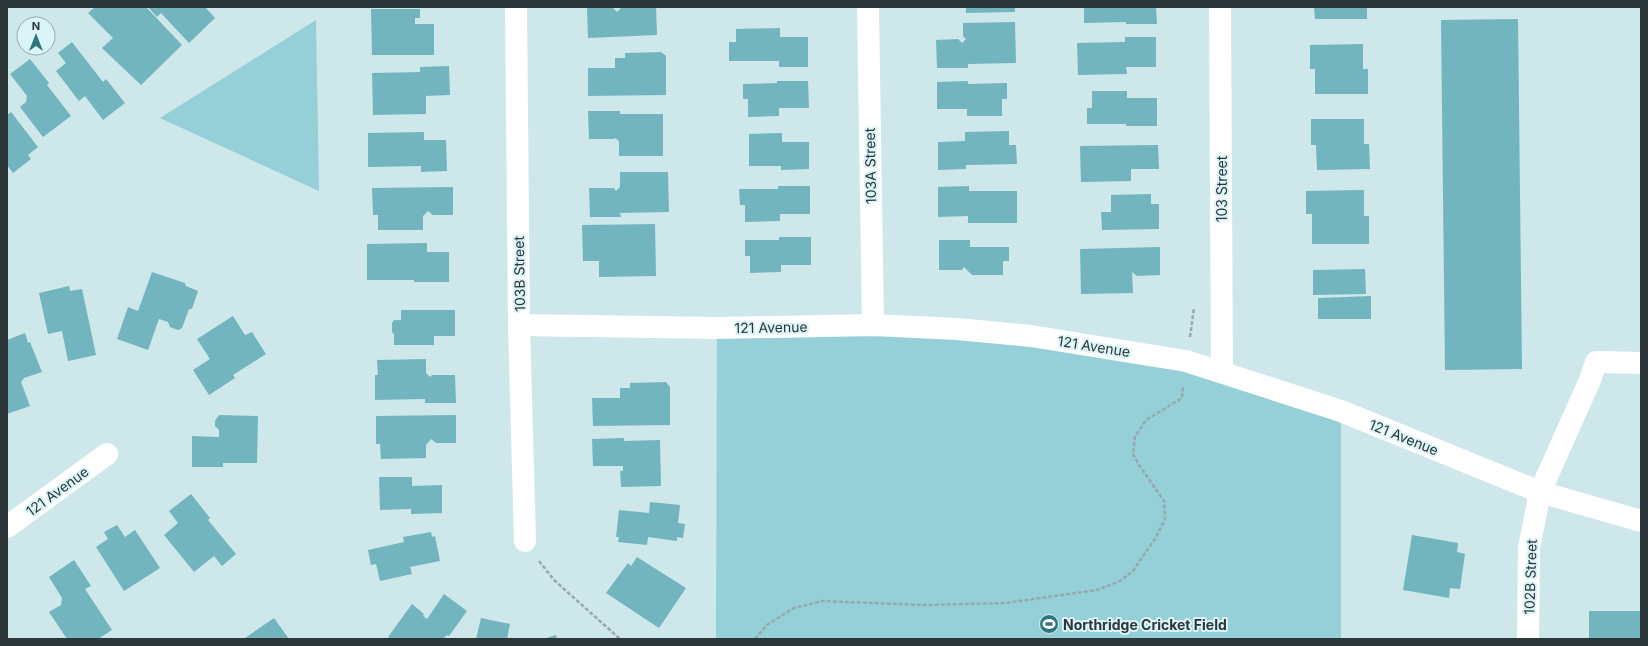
<svg xmlns="http://www.w3.org/2000/svg" width="1648" height="646" font-family="Inter,sans-serif">
<style>
.green{fill:#95cfd7}
.building{fill:#72b5be}
.lines{fill:none;stroke-linecap:round;stroke-linejoin:round}
.path{stroke:#95aaac;stroke-width:2.5;stroke-dasharray:4 2;stroke-linecap:butt}
.minor{stroke:#fff;stroke-width:22}
.labels{text-anchor:middle;dominant-baseline:central;stroke-width:4;stroke-linejoin:round;paint-order:stroke}
.street-label{font-size:14px;fill:#2d3739;stroke:#dbf4f8}
.poi-label{font-size:14px;font-weight:bold;fill:#2d3739;stroke:#dbf4f8;text-anchor:start}
</style>
<rect width="100%" height="100%" fill="#cde7ea"/>
<g class="green">
<polygon points="316,20 319,191 160,118"/>
<polygon points="873,325 1186,361 1341,411 1341,639 716,639 717,328"/>
</g>
<g class="building">
<polygon points="95,7 146,7 182,45 141,85 102,48 113,38 88,13"/>
<polygon points="148,7 205,7 215,18 189,43 161,13 157,17"/>
<polygon points="612,7 617,12 622,7 656,7 657,35 588,38 587,8"/>
<polygon points="966,7 1015,7 1015,12 966,13"/>
<polygon points="1084,7 1156,7 1157,24 1126,24 1126,22 1084,23"/>
<polygon points="1314,7 1367,7 1367,19 1315,19"/>
<polygon points="371,9 420,9 420,18 415,18 415,24 434,24 434,55 372,55"/>
<polygon points="1518,19 1522,369 1445,370 1441,20"/>
<polygon points="1015,22 1016,63 968,64 968,68 937,68 936,40 958,39 962,43 966,39 963,36 963,23"/>
<polygon points="780,28 780,37 808,37 808,67 779,67 779,61 729,61 729,42 736,42 736,29"/>
<polygon points="1125,37 1156,37 1156,67 1126,67 1127,74 1078,75 1077,43 1125,42"/>
<polygon points="72,42 103,82 106,79 125,103 103,120 85,96 79,101 56,71 66,63 58,53"/>
<polygon points="1363,44 1363,69 1368,69 1368,94 1315,94 1315,69 1310,69 1310,45"/>
<polygon points="661,52 666,56 666,95 588,96 588,68 615,68 615,58 625,58 625,53"/>
<polygon points="30,59 49,83 47,85 71,116 43,137 20,107 26,102 27,96 10,74"/>
<polygon points="449,66 450,95 426,96 426,114 373,115 372,73 420,72 420,67"/>
<polygon points="777,81 808,81 809,108 779,108 779,116 748,117 748,99 743,99 743,84 777,83"/>
<polygon points="968,81 968,84 1007,83 1007,99 1002,99 1002,116 967,116 967,109 937,109 937,82"/>
<polygon points="1092,91 1127,91 1127,98 1157,98 1157,126 1126,126 1126,124 1087,124 1087,108 1092,108"/>
<polygon points="588,111 620,111 620,114 663,114 663,156 619,156 619,141 615,138 614,139 589,139"/>
<polygon points="11,112 38,147 28,155 31,159 13,173 7,165 7,115"/>
<polygon points="1311,119 1364,119 1364,144 1369,144 1370,169 1317,170 1316,145 1311,145"/>
<polygon points="1009,131 1009,145 1016,145 1017,164 966,165 966,169 938,170 938,142 965,141 965,132"/>
<polygon points="424,132 424,140 446,140 447,171 421,172 421,166 368,167 368,133"/>
<polygon points="782,133 782,142 809,142 809,169 781,170 781,166 749,166 749,134"/>
<polygon points="1158,145 1159,169 1131,169 1131,181 1081,182 1080,146"/>
<polygon points="620,172 668,172 669,212 620,213 621,217 590,217 589,188 614,188 616,191 620,187"/>
<polygon points="778,186 810,186 810,214 780,214 780,221 745,222 745,205 740,205 739,189 778,189"/>
<polygon points="969,186 969,191 1017,191 1017,223 968,223 968,216 938,217 938,187"/>
<polygon points="453,187 453,215 433,215 428,211 423,216 423,230 378,230 378,215 373,215 372,188"/>
<polygon points="1364,190 1364,216 1369,216 1369,244 1312,244 1312,214 1306,214 1306,191"/>
<polygon points="1151,194 1151,204 1159,204 1159,229 1102,230 1101,212 1111,212 1111,195"/>
<polygon points="655,224 656,276 599,277 599,261 583,261 582,225"/>
<polygon points="779,237 811,237 811,265 781,265 781,272 750,273 750,256 745,256 745,240 779,240"/>
<polygon points="939,240 970,240 970,247 1009,247 1009,261 1003,261 1003,275 972,275 964,267 962,270 939,270"/>
<polygon points="427,243 427,252 449,252 449,282 414,282 414,280 367,280 367,244"/>
<polygon points="1160,247 1160,275 1137,276 1132,272 1133,293 1081,294 1080,249"/>
<polygon points="1365,269 1366,294 1313,295 1313,270"/>
<polygon points="152,272 185,283 186,286 198,291 192,309 189,309 182,328 178,330 170,327 168,322 159,319 148,350 117,339 128,307 138,311"/>
<polygon points="69,286 70,291 82,289 96,355 68,361 62,331 48,334 39,293"/>
<polygon points="1371,296 1371,319 1318,319 1318,298"/>
<polygon points="401,310 455,310 455,336 434,336 434,345 394,345 394,334 392,332 392,323 394,320 401,320"/>
<polygon points="233,316 245,335 252,332 266,354 233,375 235,378 209,395 193,370 210,359 197,339"/>
<polygon points="25,333 28,343 30,342 42,372 24,378 21,382 30,406 7,414 7,340"/>
<polygon points="426,359 426,373 430,377 432,375 455,375 456,403 425,403 425,399 375,400 375,375 378,375 377,360"/>
<polygon points="666,382 670,387 670,425 593,426 592,398 620,398 620,388 630,388 630,383"/>
<polygon points="219,415 258,416 257,463 223,463 223,467 192,467 192,436 219,437 219,430 215,426 215,421"/>
<polygon points="456,415 456,443 436,443 431,439 426,445 426,458 381,459 380,444 376,444 376,416"/>
<polygon points="624,438 624,441 660,440 661,486 621,487 620,471 623,471 623,466 593,466 592,439"/>
<polygon points="379,477 412,477 412,486 442,485 442,513 411,514 411,509 380,510"/>
<polygon points="191,494 210,518 208,520 236,554 222,566 214,556 194,572 164,535 178,523 169,511"/>
<polygon points="650,502 680,505 678,523 685,524 683,538 677,537 677,541 648,537 647,545 618,542 619,537 616,537 619,510 649,513"/>
<polygon points="117,525 125,537 135,530 160,568 124,591 96,547 108,539 104,532"/>
<polygon points="431,532 432,537 435,536 440,561 410,567 412,574 380,581 376,564 371,565 368,550 404,542 403,537"/>
<polygon points="1412,535 1458,543 1457,552 1465,554 1460,589 1450,588 1449,598 1403,590"/>
<polygon points="637,557 686,588 659,628 606,593 628,563 631,566"/>
<polygon points="74,560 91,586 85,589 112,630 98,639 67,639 49,612 61,605 62,598 49,577"/>
<polygon points="444,594 467,611 449,636 447,635 443,639 391,639 388,637 412,604 424,614 423,616 427,619"/>
<rect x="1589" y="611" width="51" height="28"/>
<polygon points="274,618 289,639 245,639 245,638"/>
<polygon points="481,618 510,624 507,639 476,639"/>
<polygon points="556,635 557,639 543,639"/>
</g>
<g class="lines">
<g class="path">
<polyline points="1190,337 1194,308"/>
<polyline points="539,561 554,580 620,639"/>
<polyline points="755,639 767,625 794,608 822,601 924,605 1005,603 1097,590 1120,581 1133,571 1156,537 1165,519 1164,501 1139,465 1133,454 1135,437 1146,420 1182,398 1183,386"/>
</g>
<g class="minor">
<polyline points="516,7 519,325 525,541"/>
<polyline points="868,7 873,325"/>
<polyline points="1220,7 1222,372"/>
<polyline points="519,325 717,328 873,325 957,329 1031,336 1186,361 1341,411 1540,492 1641,521"/>
<polyline points="7,527 107,454"/>
<polyline points="1528,639 1529,548 1540,492 1590,380 1596,362 1641,363"/>
</g>
</g>
<defs>
<g id="stadium-disc" transform="scale(1)"><circle r="9.5" fill="#2e767f" stroke="#dbf4f8"/><path d="M0-5a6.5 5 0 1 0 0 10a6.5 5 0 1 0 0-10ZM-3.5-1.8h7v3.6h-7Z" fill="#fff"/></g>
</defs>
<g fill-rule="evenodd">
<use href="#stadium-disc" x="1049" y="624"/>
</g>
<g class="labels">
<g class="street-label">
<text transform="translate(870 166) rotate(-91)">103A Street</text>
<text transform="translate(1221 189) rotate(-90)">103 Street</text>
<text transform="translate(519 274) rotate(-91)">103B Street</text>
<text transform="translate(771 327) rotate(-1)">121 Avenue</text>
<text transform="translate(1094 346) rotate(9)">121 Avenue</text>
<text transform="translate(1404 437) rotate(22)">121 Avenue</text>
<text transform="translate(57 491) rotate(-36)">121 Avenue</text>
<text transform="translate(1530 577) rotate(-88)">102B Street</text>
</g>
<g class="poi-label">
<text x="1063" y="624">Northridge Cricket Field</text>
</g>
</g>
<rect width="1648" height="646" fill="none" stroke="#2d3739" stroke-width="16"/>
<g transform="translate(36 36)"><circle r="19" fill="#dbf4f8" stroke="#95a8ac"/>
<path d="M0-3L7 15L0 10L-7 15Z" fill="#2e767f"/>
<text y="-6" font-size="11" font-weight="bold" text-anchor="middle" fill="#2d3739">N</text>
</g>
</svg>
